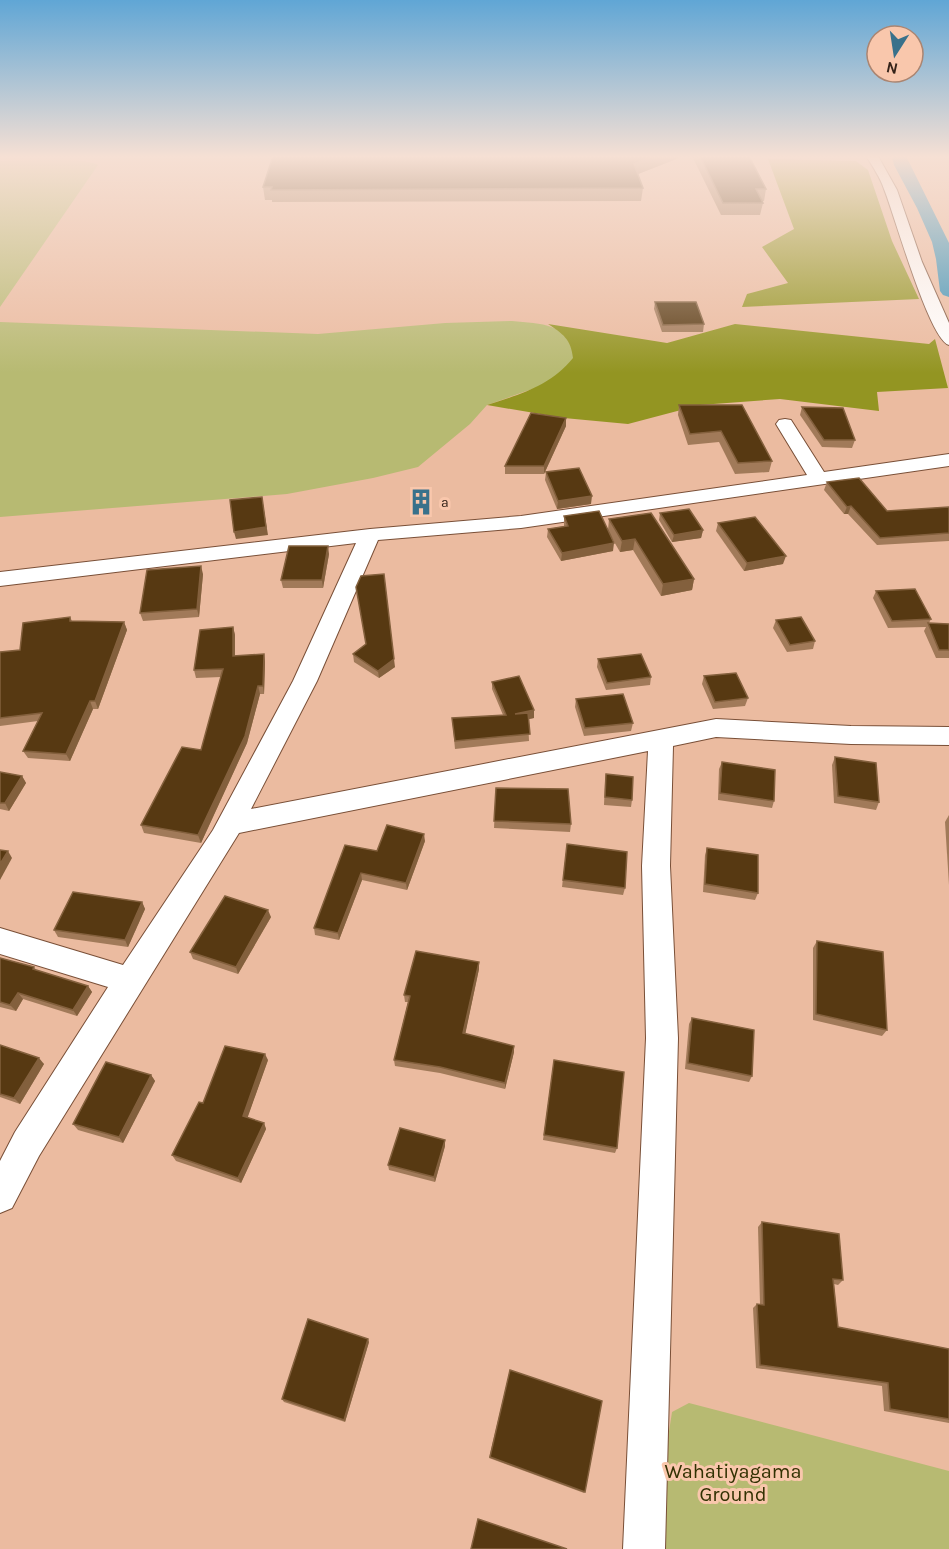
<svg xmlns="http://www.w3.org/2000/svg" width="949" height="1549" font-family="Karla,sans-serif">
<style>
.green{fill:#b7ba72}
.forest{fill:#939522}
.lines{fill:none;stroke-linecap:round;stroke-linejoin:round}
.canal{fill:#3491b9;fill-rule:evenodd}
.minor-casing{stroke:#794f37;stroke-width:2}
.minor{fill:#fff;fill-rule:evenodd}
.wall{fill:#a17a59}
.shaded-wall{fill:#83603d}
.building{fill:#573912;stroke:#83603d;stroke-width:1.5}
.labels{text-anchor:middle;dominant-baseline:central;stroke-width:6;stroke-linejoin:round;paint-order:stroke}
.far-poi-label{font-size:14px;fill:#352319;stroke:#f9c7ac;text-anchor:start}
.near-park-label{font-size:20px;fill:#313102;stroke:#f9c7ac}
</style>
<rect width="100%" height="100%" fill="#ebbba0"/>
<g class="green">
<path d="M0,161C20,161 84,157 98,165L0,307Z"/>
<path d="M512,321C541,324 569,322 574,358L560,374L538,387L487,405L470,424L418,467L373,478L287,494L0,517V322L318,334L445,323Z"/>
<polygon points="689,1403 949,1471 949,1549 664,1549 667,1444 672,1412"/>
</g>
<g class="forest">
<polygon points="768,159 856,161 868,170 892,241 919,299 742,307 747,294 788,283 762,247 794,229"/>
<path d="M548,324L667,343L735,324L929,344L935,339L948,388L877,392L879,411L780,399L700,405L628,424L564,418L487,405C521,394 550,386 573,358C571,339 563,334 548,324Z"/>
</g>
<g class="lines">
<polygon class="canal" points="892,156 906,156 949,243 949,297 943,295 940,291 936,259 932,242 917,208 894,165"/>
<g class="minor-casing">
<g id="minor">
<path d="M866,156H878L897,190L922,262L949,323V345C929,340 894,213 884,189C880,177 873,167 866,156Z"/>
<polygon points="785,419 791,420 824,472 949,454 949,466 521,528 378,540 317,681 251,809 716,719 851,726 949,727 949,745 851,744 716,737 673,746 670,866 678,1038 665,1549 623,1549 646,1038 642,866 648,751 239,833 39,1156 12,1208 0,1213 0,1161 15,1132 108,987 0,954 0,928 123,965 213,830 293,681 356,543 0,586 0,572 370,529 521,516 807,475 776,424 779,420"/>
</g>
</g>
<use href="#minor" class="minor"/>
</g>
<g class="wall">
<polygon points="273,156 684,156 638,174 643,188 641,201 272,202 272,200 265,200 263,187"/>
<polygon points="692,156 749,156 766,189 764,201 762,201 763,203 760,215 721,215"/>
<polygon points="655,302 704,324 703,332 662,332 654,309"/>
<polygon points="679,405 772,461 769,472 735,474 719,442 688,445 678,415"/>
<polygon points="802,407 855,440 852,448 822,447 800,415"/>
<polygon points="566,418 566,426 544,474 505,474 505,466"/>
<polygon points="546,472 591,504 557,509 545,480"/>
<polygon points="827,482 887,511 949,507 949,541 877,545 848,514 844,514 824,490"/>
<polygon points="660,513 703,530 701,538 672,542 659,520"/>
<polygon points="564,516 608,530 609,519 694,579 692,590 661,596 633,550 620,552 609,533 613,551 561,561 547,537 548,529 564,526"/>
<polygon points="718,523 783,564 744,571 716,531"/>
<polygon points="329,554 323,588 283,588 281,580"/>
<polygon points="203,574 199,617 143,621 140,613"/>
<polygon points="876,591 931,619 929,623 949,624 949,658 936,658 924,631 926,627 888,628 873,598"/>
<polygon points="70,617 72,621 124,622 127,630 98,709 93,709 70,761 28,758 23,751 38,721 0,726 0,652 20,650"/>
<polygon points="776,620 815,641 813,649 787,652 773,628"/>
<polygon points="233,627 235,635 235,656 264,654 265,662 264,694 260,694 247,743 201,843 144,833 141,825 201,750 221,677 196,678 194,670"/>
<polygon points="366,645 395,667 379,678 354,662 353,654"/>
<polygon points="598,659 651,677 650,685 606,690 597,667"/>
<polygon points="704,676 748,698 745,706 713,709 702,684"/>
<polygon points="492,682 534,718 528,719 529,741 455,749 452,718 503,715 492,689"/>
<polygon points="576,699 633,723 631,731 584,736 575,707"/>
<polygon points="835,757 879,802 876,810 834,803 832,765"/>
<polygon points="722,762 774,801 772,808 718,800 719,769"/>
<polygon points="0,772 22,776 26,783 9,811 0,809"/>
<polygon points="606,774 632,800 631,807 604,805 605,782"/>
<polygon points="496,788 571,824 570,832 494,828"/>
<polygon points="949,815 949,885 945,822"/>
<polygon points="425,841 407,890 362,880 339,940 315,935 314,928 377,851"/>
<polygon points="567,844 625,888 623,895 562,887"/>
<polygon points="707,848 758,893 755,900 703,892 705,855"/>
<polygon points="142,902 145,909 128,947 58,937 54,930"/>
<polygon points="271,917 238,974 193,959 190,952"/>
<polygon points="817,941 887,1030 882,1036 813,1020 813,948"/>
<polygon points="0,958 34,967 36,970 88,986 92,992 77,1016 23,999 16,1011 0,1007"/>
<polygon points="479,962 479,969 465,1034 514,1052 505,1089 440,1073 395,1066 394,1060 408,1002 405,1002 404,995"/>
<polygon points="692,1018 752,1076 749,1082 685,1069 689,1024"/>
<polygon points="0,1045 44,1064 20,1104 0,1097"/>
<polygon points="268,1060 247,1118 264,1123 266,1129 241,1183 176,1161 172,1155 203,1103"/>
<polygon points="554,1060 617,1148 615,1153 543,1140"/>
<polygon points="151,1075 155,1081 123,1143 78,1130 73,1124"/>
<polygon points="445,1140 445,1146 435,1182 389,1170 388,1165"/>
<polygon points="762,1222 843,1280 838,1285 834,1284 838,1327 949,1349 949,1423 884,1411 882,1386 756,1368 753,1308 757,1304 760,1304 758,1227"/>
<polygon points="369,1342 345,1422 284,1402 282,1399"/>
<polygon points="510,1370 585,1492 584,1493 489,1458"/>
</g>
<g class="shaded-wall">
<polygon points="654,156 684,156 633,176 634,164"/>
<polygon points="566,418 566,426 544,474 544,466"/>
<polygon points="592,496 591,504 557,509 558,501"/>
<polygon points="263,504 268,535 236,539 234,532"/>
<polygon points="851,506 848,514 844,514 847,507"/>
<polygon points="703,530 701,538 672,542 674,535"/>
<polygon points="635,539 633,550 620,552 622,541"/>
<polygon points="614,543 613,551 561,561 562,553"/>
<polygon points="328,546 329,554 323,588 322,580"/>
<polygon points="786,556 783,564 744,571 747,563"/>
<polygon points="201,566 203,574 199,617 197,609"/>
<polygon points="694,579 692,590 661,596 663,584"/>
<polygon points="124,622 127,630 98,709 95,701"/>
<polygon points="233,627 235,635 235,664 233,656"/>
<polygon points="264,654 265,662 264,694 263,686"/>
<polygon points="394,659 395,667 379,678 378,671"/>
<polygon points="258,686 260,694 247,743 201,843 198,835"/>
<polygon points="90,701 93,709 70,761 66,754"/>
<polygon points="534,710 534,718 515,722 515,714"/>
<polygon points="22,776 26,783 9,811 5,803"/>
<polygon points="424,834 425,841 407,890 406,883"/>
<polygon points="8,851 12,858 0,880 0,864"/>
<polygon points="361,873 362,880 339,940 338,933"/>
<polygon points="142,902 145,909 128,947 125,940"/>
<polygon points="268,910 271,917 238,974 236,967"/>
<polygon points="479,962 479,969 464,1040 463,1033"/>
<polygon points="88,986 92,992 77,1016 73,1010"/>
<polygon points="18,993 23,999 16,1011 10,1005"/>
<polygon points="514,1046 514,1052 505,1089 505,1083"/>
<polygon points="265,1054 268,1060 246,1122 243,1116"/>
<polygon points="39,1058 44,1064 20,1104 14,1098"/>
<polygon points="151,1075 155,1081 123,1143 119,1137"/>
<polygon points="264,1123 266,1129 241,1183 238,1178"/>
<polygon points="445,1140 445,1146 435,1182 434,1177"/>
<polygon points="368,1339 369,1342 345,1422 344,1420"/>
</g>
<g class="building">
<polygon points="273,156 654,156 634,164 643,188 271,190 272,187 263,187"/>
<polygon points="700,156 749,156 766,189 756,189 763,203 723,203"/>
<polygon points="655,302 696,302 704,324 663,325"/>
<polygon points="679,405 742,405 772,461 738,463 721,431 690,434"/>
<polygon points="802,407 843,408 855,440 824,440"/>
<polygon points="531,413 566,418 544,466 505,466"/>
<polygon points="579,468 592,496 558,501 546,472"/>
<polygon points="859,478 887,511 949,507 949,533 880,538 851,506 847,507 827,482"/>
<polygon points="262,497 266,527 234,532 230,500"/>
<polygon points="689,509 703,530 674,535 660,513"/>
<polygon points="599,511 614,543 562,553 548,529 568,526 564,516"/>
<polygon points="651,513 694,579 663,584 635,539 622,541 609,519"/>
<polygon points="755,517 786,556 747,563 718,523"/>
<polygon points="289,546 328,546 322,580 281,580"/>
<polygon points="201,566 197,609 140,613 147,570"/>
<polygon points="384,574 394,659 378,671 353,654 366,644 356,587 361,576"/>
<polygon points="915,589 931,619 892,621 876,591"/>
<polygon points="70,617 70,621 124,622 95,701 90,701 66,754 23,751 42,713 0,718 0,652 20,650 23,623"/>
<polygon points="801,617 815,641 790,645 776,620"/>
<polygon points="928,623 949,624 949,650 939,650"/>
<polygon points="233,627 233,656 264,654 263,686 258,686 245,736 198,835 141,825 182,747 201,750 223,669 194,670 200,630"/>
<polygon points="641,654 651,677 607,683 598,659"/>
<polygon points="736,673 748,698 715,702 704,676"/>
<polygon points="519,676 534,710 515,714 528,713 530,734 455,741 452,718 506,715 492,682"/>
<polygon points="623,694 633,723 585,728 576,699"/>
<polygon points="835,757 876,763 879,802 838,796"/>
<polygon points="722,762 775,770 774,801 720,793"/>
<polygon points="0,772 22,776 5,803 0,803"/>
<polygon points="606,774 633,777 632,800 605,797"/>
<polygon points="496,788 568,789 571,824 494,821"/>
<polygon points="387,825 424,834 406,883 361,873 338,933 314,928 345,845 377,851"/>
<polygon points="567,844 627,852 625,888 563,880"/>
<polygon points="707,848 758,855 758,893 705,884"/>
<polygon points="0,850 8,851 0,864"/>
<polygon points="73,892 142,902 125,940 54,930"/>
<polygon points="225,896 268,910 236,967 190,952"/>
<polygon points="817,941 883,952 887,1030 816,1014"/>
<polygon points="416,951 479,962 463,1033 514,1046 505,1083 440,1067 394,1060 410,996 404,995"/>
<polygon points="0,958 34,967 33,969 88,986 73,1010 18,993 10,1005 0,1002"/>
<polygon points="692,1018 754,1030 752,1076 688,1063"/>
<polygon points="0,1045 39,1058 14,1098 0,1094"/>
<polygon points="225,1046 265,1054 243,1116 264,1123 238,1178 172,1155 199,1102 203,1103"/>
<polygon points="554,1060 624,1072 617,1148 544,1135"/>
<polygon points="106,1062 151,1075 119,1137 73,1124"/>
<polygon points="400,1128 445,1140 434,1177 388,1165"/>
<polygon points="762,1222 839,1234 843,1280 833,1279 838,1327 949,1349 949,1419 890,1409 888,1383 760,1365 757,1304 764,1305"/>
<polygon points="308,1319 368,1339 344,1420 282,1399"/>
<polygon points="510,1370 602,1401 585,1492 490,1457"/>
<polygon points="478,1519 567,1549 471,1549"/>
</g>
<linearGradient id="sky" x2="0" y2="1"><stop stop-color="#60a6d5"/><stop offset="0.42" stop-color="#f6e0d4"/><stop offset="1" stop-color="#f6e0d4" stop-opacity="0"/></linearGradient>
<rect width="949" height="373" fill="url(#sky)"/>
<defs>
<g id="building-bare" transform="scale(2.07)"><path d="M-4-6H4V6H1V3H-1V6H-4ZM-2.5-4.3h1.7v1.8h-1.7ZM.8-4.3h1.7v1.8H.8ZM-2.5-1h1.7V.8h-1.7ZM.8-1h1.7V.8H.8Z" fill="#39718b" stroke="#f9c7ac" stroke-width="2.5" paint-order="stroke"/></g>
</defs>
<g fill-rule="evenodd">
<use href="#building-bare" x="421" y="502"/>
</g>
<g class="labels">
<g class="far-poi-label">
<text x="441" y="502">a</text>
</g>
<g class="near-park-label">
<text x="733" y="1471">Wahatiyagama<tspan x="733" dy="23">Ground</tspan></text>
</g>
</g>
<g transform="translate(895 54) rotate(192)"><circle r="28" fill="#f9c7ac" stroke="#ab8571" stroke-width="1.5"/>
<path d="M0-4.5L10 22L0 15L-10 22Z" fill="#39718b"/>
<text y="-9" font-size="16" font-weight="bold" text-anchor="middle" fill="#352319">N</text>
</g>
</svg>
